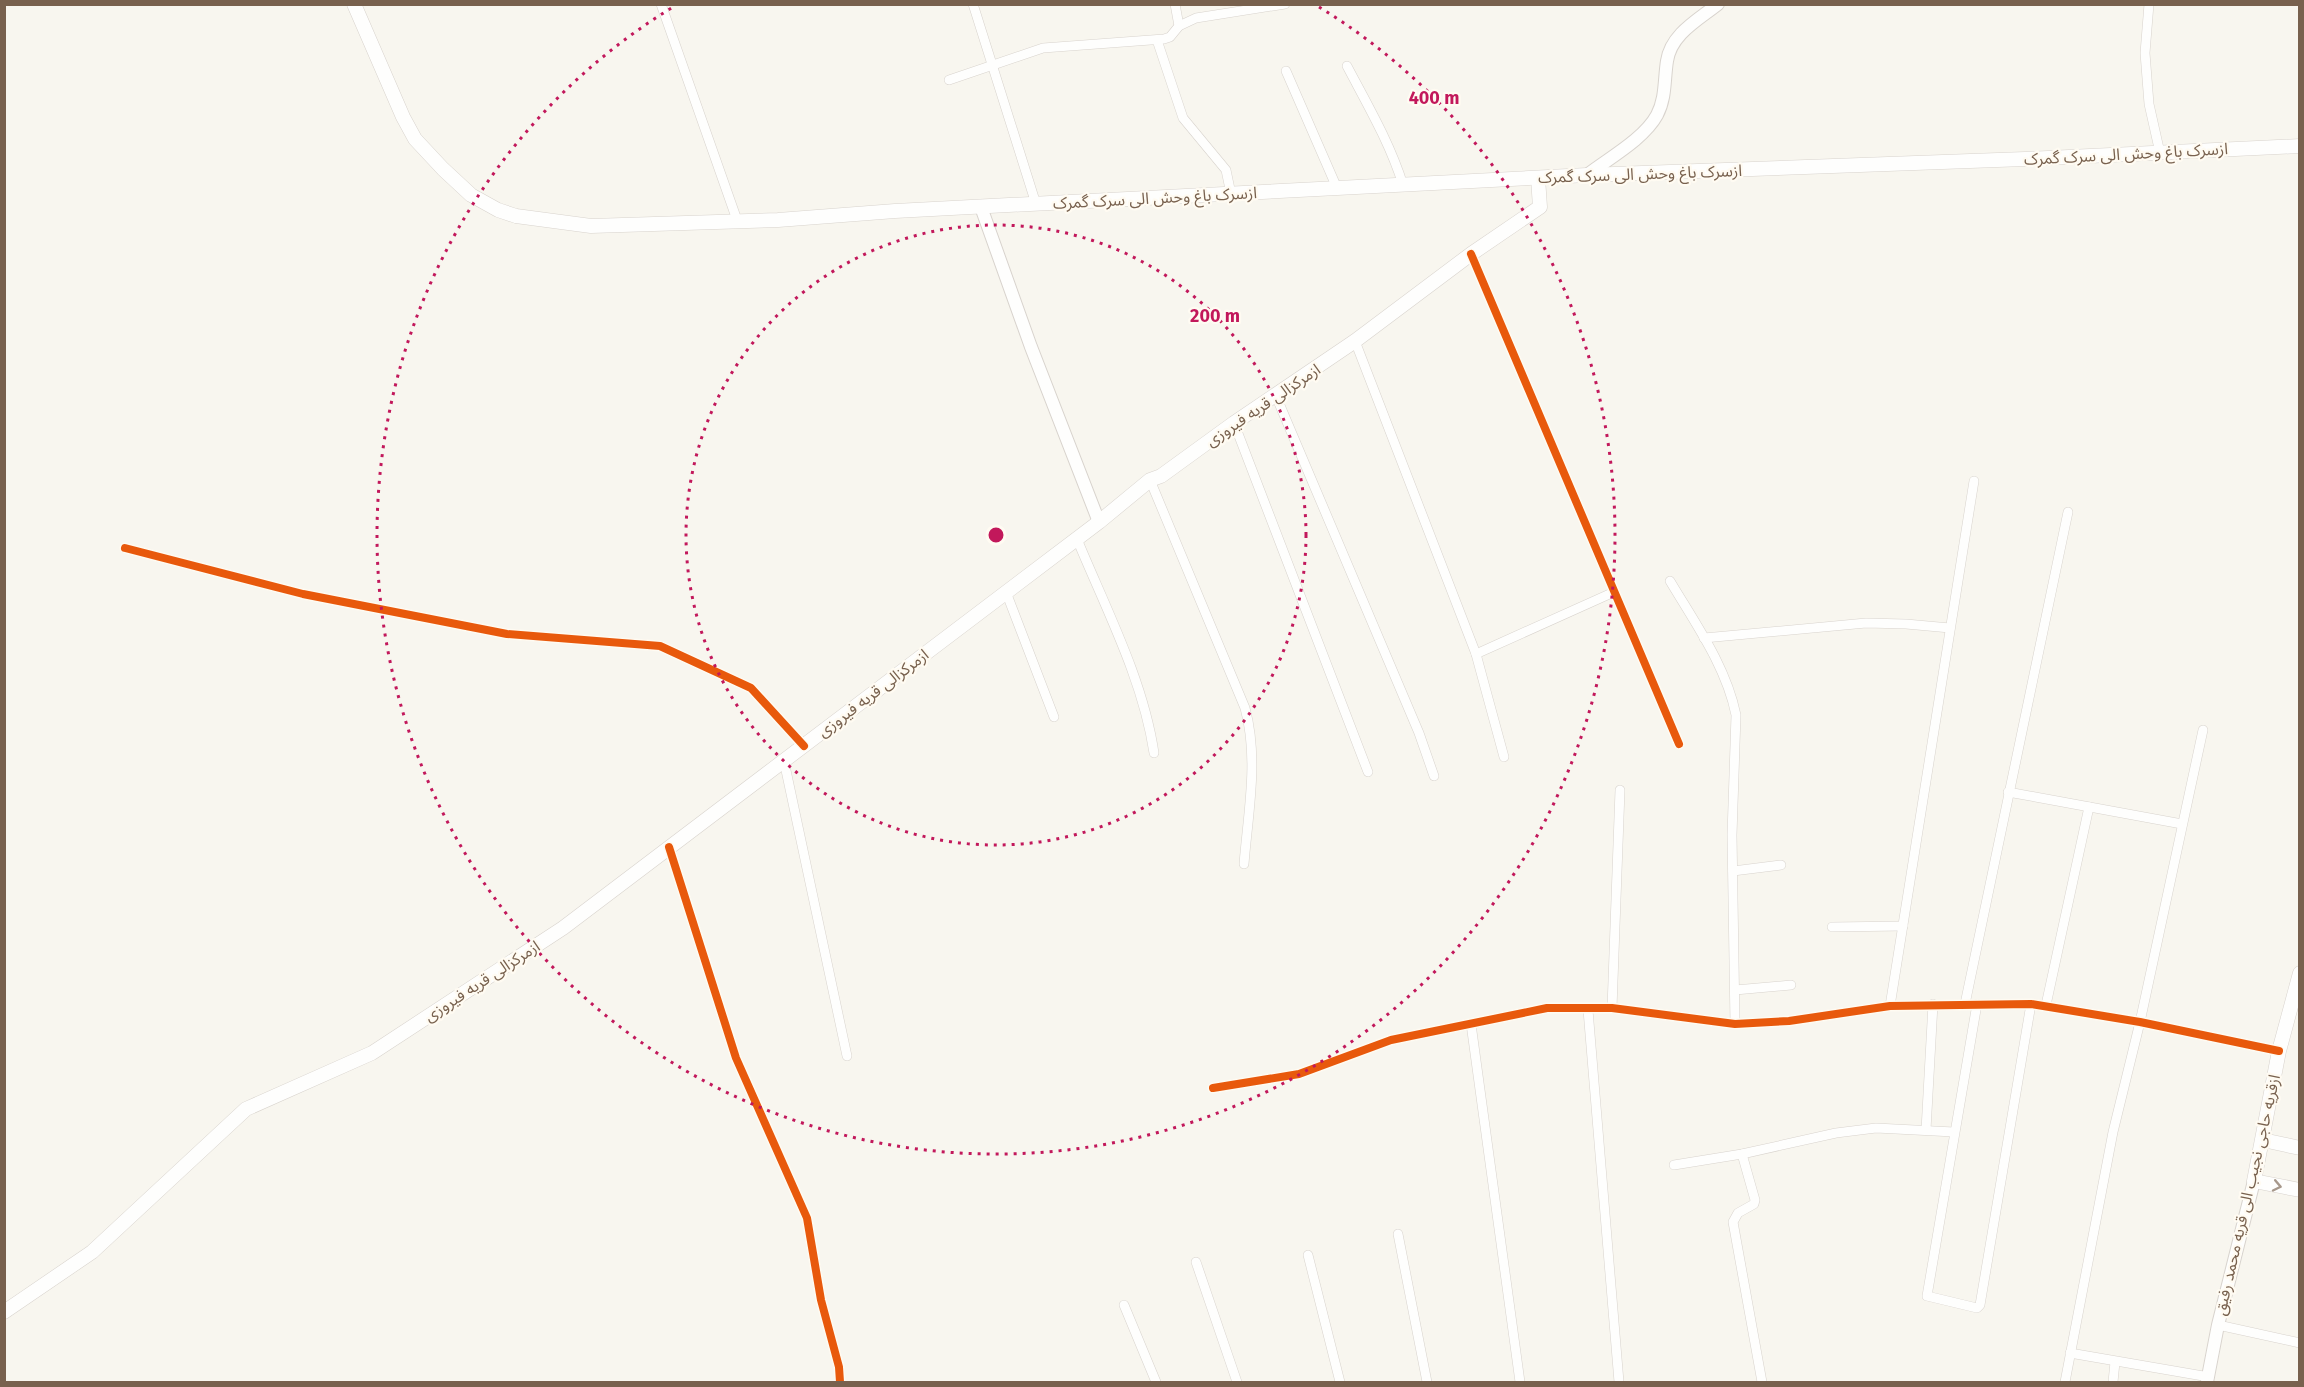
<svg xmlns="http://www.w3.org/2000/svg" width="2304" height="1387" font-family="'Fira Sans','Noto Sans Arabic',sans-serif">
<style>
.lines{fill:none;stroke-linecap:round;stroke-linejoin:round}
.minor-casing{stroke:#d8d3cd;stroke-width:10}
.tertiary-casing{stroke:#d8d3cd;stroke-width:14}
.secondary-casing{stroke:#d8d3cd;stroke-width:15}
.minor{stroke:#fefefd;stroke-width:9}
.tertiary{stroke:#fefefd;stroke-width:12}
.secondary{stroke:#fefefd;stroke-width:14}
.cycleway-casing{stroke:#fffbf2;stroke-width:11}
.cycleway{stroke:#e8590c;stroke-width:8}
.oneway{stroke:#a7988b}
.ring{fill:none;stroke:#c2185b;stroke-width:3;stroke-dasharray:3 6}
.labels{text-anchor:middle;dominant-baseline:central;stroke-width:4.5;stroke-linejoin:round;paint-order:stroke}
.street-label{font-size:16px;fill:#78614e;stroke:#fffbf2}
.centre{fill:#c2185b;stroke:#fffbf2;stroke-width:3}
.ring-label{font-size:18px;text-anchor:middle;font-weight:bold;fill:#c2185b;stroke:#fffbf2;stroke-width:4.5;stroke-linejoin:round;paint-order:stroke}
</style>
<rect width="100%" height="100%" fill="#f8f6ef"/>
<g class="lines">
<g class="minor-casing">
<g id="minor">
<polyline points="661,4 737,220"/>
<polyline points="973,4 1036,204"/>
<polyline points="1175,4 1179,26"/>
<polyline points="2149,4 2145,53 2149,104 2160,153"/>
<polyline points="1157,40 1183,118 1226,170 1231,194"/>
<path d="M1347,66C1367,104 1390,143 1403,185"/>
<polyline points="1286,71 1337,188"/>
<polyline points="949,80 1043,48 1164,39 1170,37 1179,26 1196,18 1285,4"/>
<polyline points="1471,254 1679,744"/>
<polyline points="1355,341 1476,654 1504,757"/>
<polyline points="1276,396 1419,733 1434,776"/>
<polyline points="1234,423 1368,772"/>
<path d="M1150,480L1245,708C1259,759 1248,813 1244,864"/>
<path d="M1077,539C1105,607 1143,679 1154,753"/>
<polyline points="125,548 303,594 507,634 660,646 751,688 804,746"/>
<path d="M1670,581C1695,623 1726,666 1736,715L1732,835L1735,1024"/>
<polyline points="1006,592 1054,717"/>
<polyline points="1704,638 1866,623 1906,624 1950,628"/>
<polyline points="1476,654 1614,592"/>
<polyline points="784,761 847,1056"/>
<polyline points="2008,792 2182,824"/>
<polyline points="669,847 736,1058 807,1218 821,1300 839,1367 840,1382"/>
<polyline points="1733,871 1781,865"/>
<polyline points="1832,927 1903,926"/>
<polyline points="1735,990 1791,985"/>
<polyline points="1965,1004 2068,512"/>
<polyline points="1977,1004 1927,1296 1977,1308 1980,1305 2031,1004"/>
<polyline points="2046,1005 2089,807"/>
<polyline points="1890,1006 1974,481"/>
<polyline points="1612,1008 1620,790"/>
<polyline points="1588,1010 1619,1382"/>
<polyline points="1471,1024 1520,1382"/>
<polyline points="1213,1088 1299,1074 1391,1040 1547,1008 1612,1008 1735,1024 1789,1021 1890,1006 2031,1004 2140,1022 2279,1051"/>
<polyline points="1926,1130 1933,1004"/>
<polyline points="1742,1154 1755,1200 1754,1204 1738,1213 1733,1222 1762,1382"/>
<polyline points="1674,1165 1742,1154 1836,1133 1876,1128 1954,1132"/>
<polyline points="1398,1234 1427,1382"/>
<polyline points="1308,1255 1340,1382"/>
<polyline points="1196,1262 1237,1382"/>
<polyline points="1124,1305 1156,1382"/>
<polyline points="2218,1325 2300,1343"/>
<polyline points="2070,1353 2209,1377"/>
<polyline points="2065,1382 2113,1132 2140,1022 2203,730"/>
<polyline points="2113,1382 2115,1362"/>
</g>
</g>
<g class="tertiary-casing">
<g id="tertiary">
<path d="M1587,175C1609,158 1644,139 1657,115C1666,98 1664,80 1667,61C1671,34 1698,20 1718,4"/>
<polyline points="981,207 1031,347 1099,522"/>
<polyline points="2207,1382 2218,1325 2254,1181"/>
</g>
</g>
<g class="secondary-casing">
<g id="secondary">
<polyline points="354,4 403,117 415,139 443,169 471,195 498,210 516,216 591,226 778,220 895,211 1587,175 2025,159 2300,146"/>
<polyline points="2300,973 2279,1051 2254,1181 2300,1190"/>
<polyline points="2263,1140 2300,1148"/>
<polyline points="4,1312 92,1252 246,1109 372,1053 563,928 1099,522 1150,480 1161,476 1234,423 1355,341 1471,254 1540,207 1538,178"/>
</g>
</g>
<use href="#minor" class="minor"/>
<use href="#tertiary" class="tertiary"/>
<use href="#secondary" class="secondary"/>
<g class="cycleway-casing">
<g id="cycleway">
<polyline points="1471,254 1679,744"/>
<polyline points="125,548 303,594 507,634 660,646 751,688 804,746"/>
<polyline points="669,847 736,1058 807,1218 821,1300 839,1367 840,1382"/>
<polyline points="1213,1088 1299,1074 1391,1040 1547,1008 1612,1008 1735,1024 1789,1021 1890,1006 2031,1004 2140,1022 2279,1051"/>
</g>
</g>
<use href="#cycleway" class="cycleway"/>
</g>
<defs><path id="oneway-chevron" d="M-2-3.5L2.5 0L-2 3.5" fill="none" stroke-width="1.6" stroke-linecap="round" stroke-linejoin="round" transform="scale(1.5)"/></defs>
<use class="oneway" href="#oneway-chevron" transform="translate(2277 1186) rotate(12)"/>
<g class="ring">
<circle cx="996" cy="535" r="310"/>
<path d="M1319 7A619 619 0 1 1 673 7"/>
</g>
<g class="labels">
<g class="street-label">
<text transform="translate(2126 154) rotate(-3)">ازسرک باغ وحش الی سرک گمرک</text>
<text transform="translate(1640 174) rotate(-2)">ازسرک باغ وحش الی سرک گمرک</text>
<text transform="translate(1155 198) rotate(-3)">ازسرک باغ وحش الی سرک گمرک</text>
<text transform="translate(1263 405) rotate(-34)">ازمرکزالی قریه فیروزی</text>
<text transform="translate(873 693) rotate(-37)">ازمرکزالی قریه فیروزی</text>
<text transform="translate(482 981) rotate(-33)">ازمرکزالی قریه فیروزی</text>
<text transform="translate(2247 1195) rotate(-77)">ازقریه حاجی نجیب الی قریه محمد رفیق</text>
</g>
</g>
<circle cx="996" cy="535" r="9" class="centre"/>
<g class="ring-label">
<text x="1434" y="104">400 m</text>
<text x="1215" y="322">200 m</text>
</g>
<rect width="2304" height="1387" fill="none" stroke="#78614e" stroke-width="12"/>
</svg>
